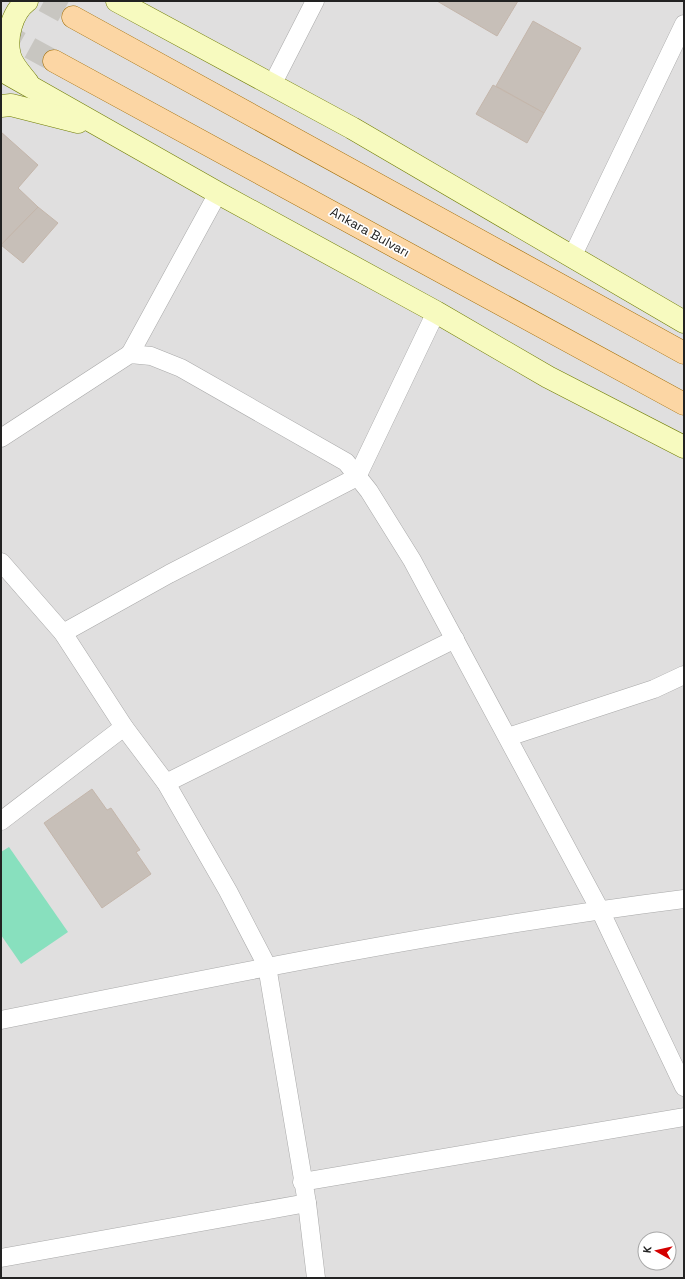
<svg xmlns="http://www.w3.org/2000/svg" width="685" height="1279" font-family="'Space Grotesk',sans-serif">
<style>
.residential{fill:#e0dfdf;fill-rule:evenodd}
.pitch{fill:#88e0be}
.building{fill:#c7bfb8;stroke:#c4b6ab}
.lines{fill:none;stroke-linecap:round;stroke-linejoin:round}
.secondary-tunnel{stroke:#c8c6c1;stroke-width:22;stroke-dasharray:22 11;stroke-linecap:butt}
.minor-casing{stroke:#a9a9a9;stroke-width:19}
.secondary-casing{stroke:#707d05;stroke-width:23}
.primary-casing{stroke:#a06b00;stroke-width:23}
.minor{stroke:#fff;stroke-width:18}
.secondary{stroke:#f7fabf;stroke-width:22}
.primary{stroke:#fcd6a4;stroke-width:22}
.labels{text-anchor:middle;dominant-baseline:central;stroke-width:3.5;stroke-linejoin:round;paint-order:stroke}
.street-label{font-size:13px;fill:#222;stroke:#fff}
</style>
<rect width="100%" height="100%" fill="#f2efe9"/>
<path class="residential" d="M1,1H684V1278H1ZM645,1239H669V1263H645Z"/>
<polygon class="pitch" points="9,847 68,932 21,964 1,935 1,852"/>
<g class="building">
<polygon points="437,1 518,1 497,36"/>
<polygon points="533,21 581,48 544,113 496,86"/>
<polygon points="493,85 544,113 527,143 476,114"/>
<polygon points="1,132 38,165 18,188 38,207 1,245"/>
<polygon points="38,207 58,223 23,263 1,245"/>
<polygon points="92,789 107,810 111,808 140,850 136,852 151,874 102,908 44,823"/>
</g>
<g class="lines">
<g class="secondary-tunnel">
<polyline points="44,1 73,17"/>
<polyline points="1,32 54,61"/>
</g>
<g class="minor-casing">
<g id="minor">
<polyline points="272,85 315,1"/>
<polyline points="572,257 684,24"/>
<polyline points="130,354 218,193"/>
<polyline points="1,438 130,354 151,356 181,368 346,462 369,491 412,560 600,910 684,1087"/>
<polyline points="1,562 63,633 124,727 166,783 228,891 267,966 307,1203 316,1278"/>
<polyline points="63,633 169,574 357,477 436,312"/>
<polyline points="508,737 654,689 684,675"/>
<polyline points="166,783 455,639"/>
<polyline points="1,821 124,727"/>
<path d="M1,1020C228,974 455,928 684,899"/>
<polyline points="302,1182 684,1117"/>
<polyline points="1,1258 307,1203"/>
</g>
</g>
<g class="secondary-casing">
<g id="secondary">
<path d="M27,1C12,12 5,38 10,56C13,66 22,75 28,83"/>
<polyline points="117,1 352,128 684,322"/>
<polyline points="1,70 218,193 436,312 548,377 684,447"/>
<polyline points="1,106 11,105 78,122"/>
</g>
</g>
<g class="primary-casing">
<g id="primary">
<polyline points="73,17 684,353"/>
<polyline points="54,61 684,404"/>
</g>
</g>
<use href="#minor" class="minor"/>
<use href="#secondary" class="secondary"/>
<use href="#primary" class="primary"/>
</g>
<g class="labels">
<g class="street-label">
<text transform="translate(370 232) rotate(29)">Ankara Bulvarı</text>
</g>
</g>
<rect width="685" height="1279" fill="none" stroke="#222222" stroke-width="4"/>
<g transform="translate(657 1251) rotate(278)"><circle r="19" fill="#ffffff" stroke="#a7a7a7"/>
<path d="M0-3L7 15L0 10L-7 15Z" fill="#d40000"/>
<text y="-6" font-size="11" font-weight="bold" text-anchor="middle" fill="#222222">K</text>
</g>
</svg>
